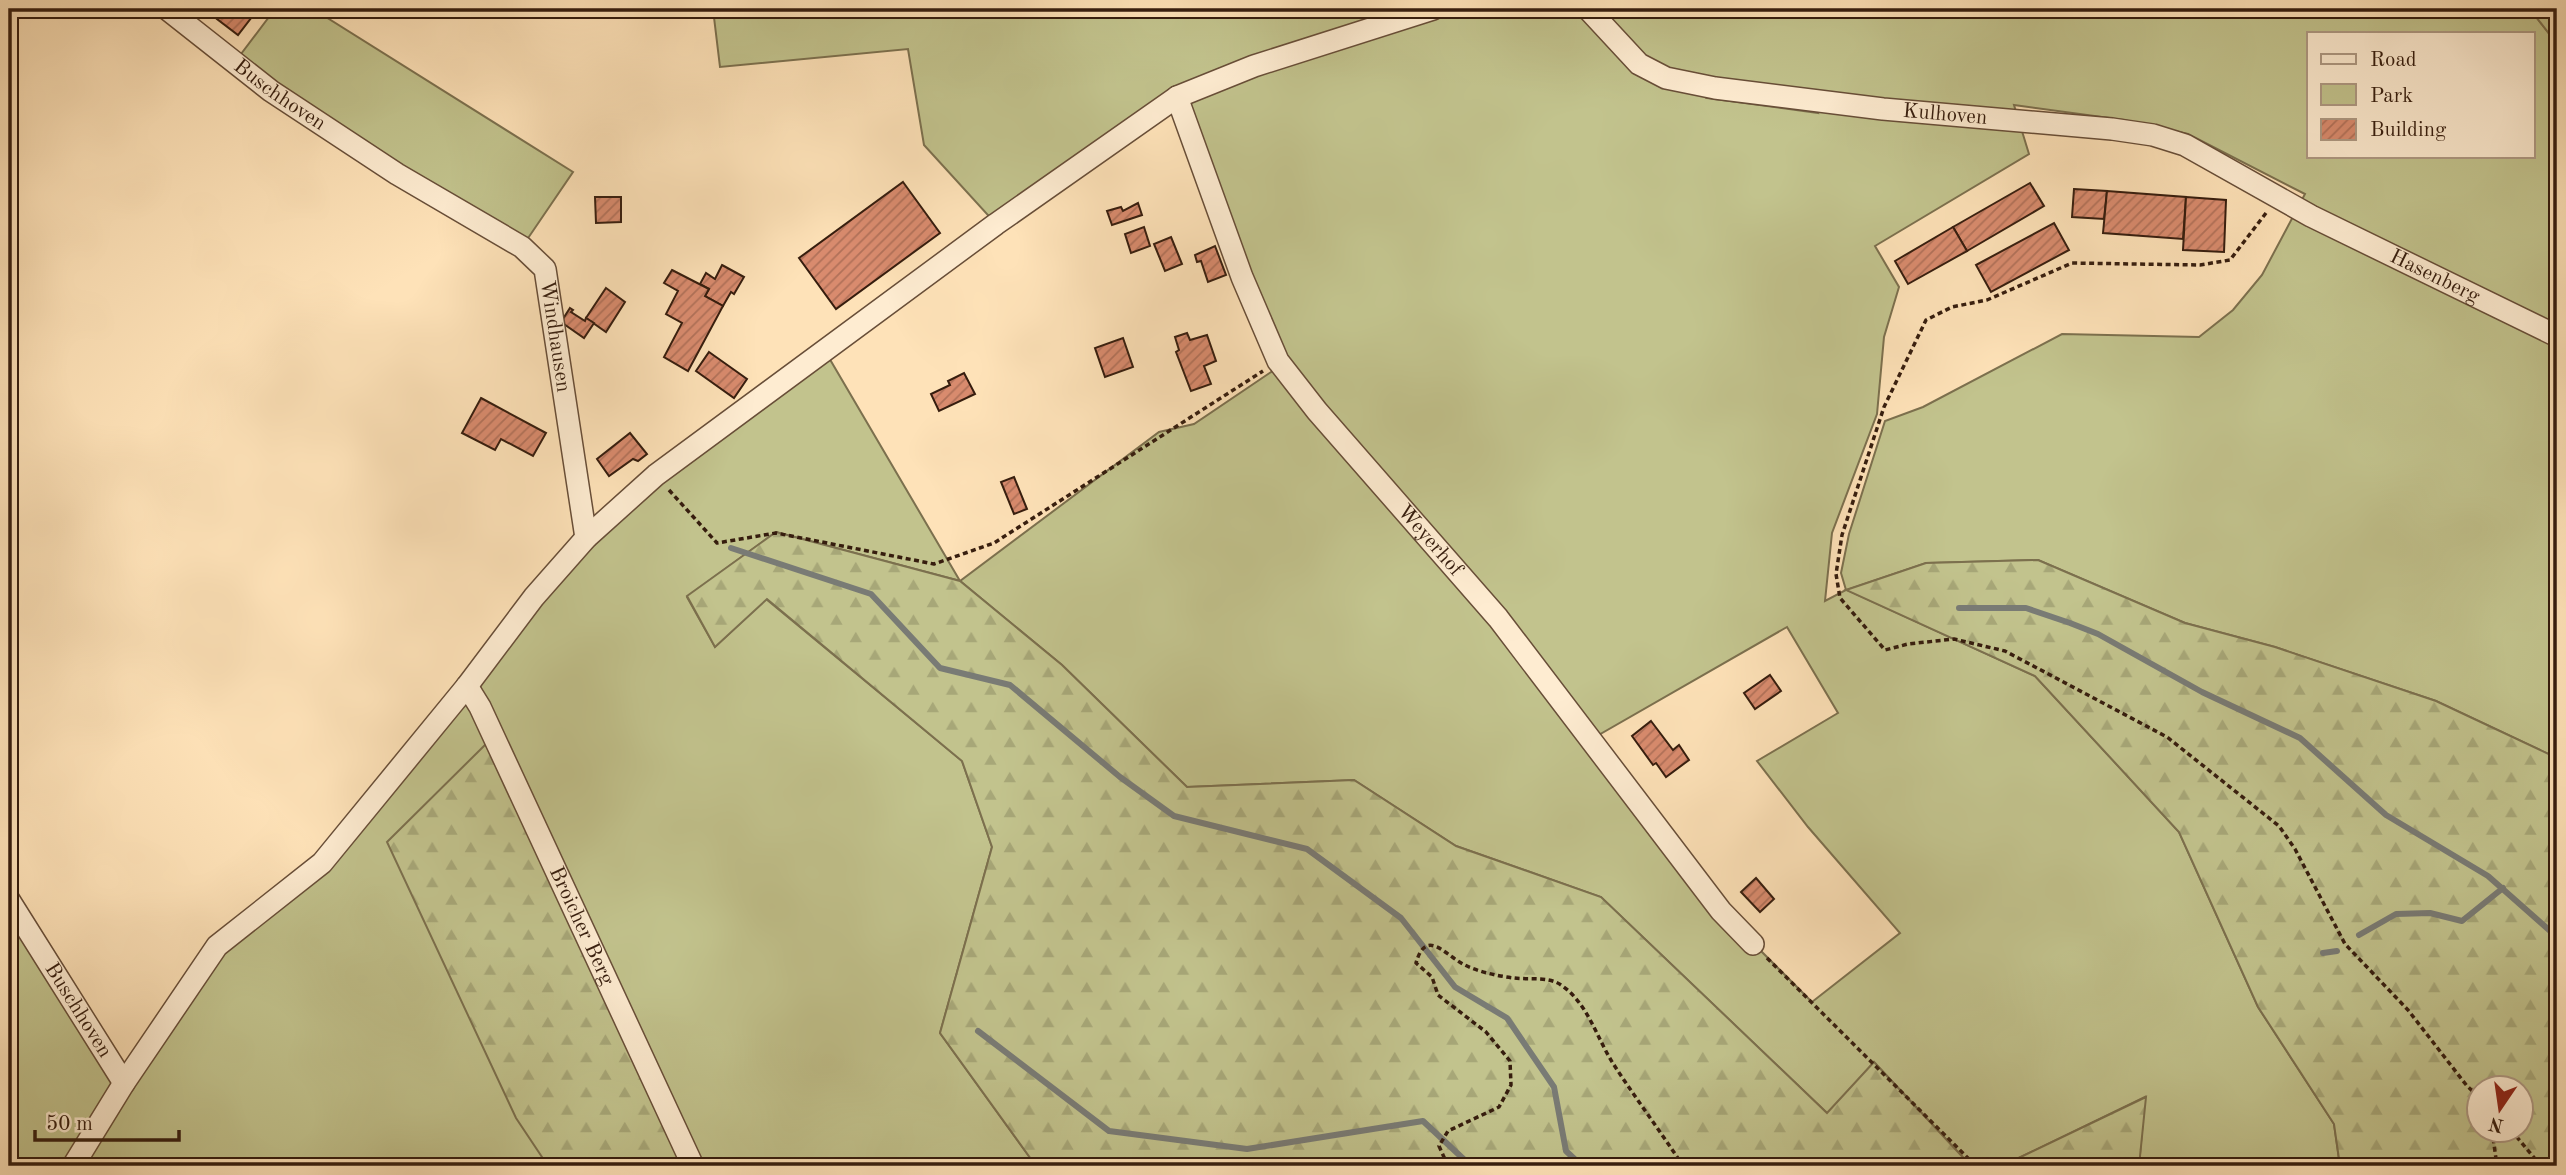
<svg xmlns="http://www.w3.org/2000/svg" width="2566" height="1175" font-family="'Old Standard TT',serif">
<style>
.green{fill:#c2c38d;stroke:#7c704e;stroke-width:2;fill-rule:evenodd}
.forest{fill:url(#forest-firs);stroke:#7c704e;stroke-width:2;fill-rule:evenodd}
.lines{fill:none;stroke-linecap:round;stroke-linejoin:round}
.stream{stroke:#797b75;stroke-width:6}
.building{fill:url(#building-hatch);stroke:#361d0e;stroke-width:2}
.minor-casing{stroke:#684e38;stroke-width:24}
.path{stroke:#361d0e;stroke-width:3.5;stroke-dasharray:5 3.5;stroke-linecap:butt}
.minor{stroke:#feecd1;stroke-width:21}
.labels{text-anchor:middle;dominant-baseline:central;stroke-width:5;stroke-linejoin:round;paint-order:stroke}
.street-label{font-size:21px;fill:#361d0e;stroke:#feecd1}
</style>
<defs>
<pattern id="forest-firs" width="22" height="20" patternUnits="userSpaceOnUse" patternTransform="scale(1.75)"><rect width="22" height="20" fill="#c2c38d"/><path d="M5 1l3.5 6h-7zM16 11l3.5 6h-7z" fill="#a7a778"/></pattern>
<pattern id="building-hatch" width="6" height="6" patternUnits="userSpaceOnUse" patternTransform="scale(1.75)"><rect width="6" height="6" fill="#d98b6e"/><path d="M-1 1l2-2M0 6l6-6M5 7l2-2" fill="none" stroke="#b17159"/></pattern>
</defs>
<rect width="100%" height="100%" fill="#fee2b8"/>
<filter id="stains"><feTurbulence type="fractalNoise" baseFrequency=".00286" numOctaves="4"/><feColorMatrix values="0 0 0 0 .2 0 0 0 0 .09 0 0 0 0 .02 0 0 0 .5 -.17"/></filter>
<radialGradient id="worn" r=".72"><stop offset=".6" stop-color="#630" stop-opacity="0"/><stop offset="1" stop-color="#630" stop-opacity=".3"/></radialGradient>
<g class="green">
<polygon points="275,9 313,9 573,172 522,247 235,62"/>
<path d="M713,9H2530L2557,44V758L2436,701L2275,647L2185,623L2038,560L1926,563L1847,590L2035,676L2179,832L2258,1007L2334,1124L2340,1166H2139L2145,1097L2002,1166H1971L1874,1062L1828,1114L1601,897L1456,846L1354,780L1187,787L1062,665L960,581L776,532L687,597L715,647L766,599L962,761L992,847L940,1033L1036,1166H9V900L124,1083L217,946L322,863L467,686L534,597L586,538L656,475L825,351L960,581L1159,432L1194,424L1274,370L1177,97L1254,66L1309,47L1244,64L1159,101L996,224L924,145L908,49L720,67ZM2309,33H2533V156H2309ZM1723,81L1810,91L1818,113L1707,98ZM2014,105L2124,120L2188,134L2305,194L2262,275L2233,310L2199,337L2062,334L1923,407L1885,421L1849,534L1841,573L1846,590L1825,601L1832,533L1877,414L1884,337L1899,287L1875,246L2029,154ZM1787,627L1838,713L1757,761L1808,827L1900,933L1812,1002L1721,911L1590,740Z"/>
</g>
<g class="forest">
<polygon points="2530,9 2557,9 2557,44"/>
<polygon points="776,532 960,581 1062,665 1187,787 1354,780 1456,846 1601,897 1827,1113 1874,1062 1971,1166 1036,1166 940,1033 992,847 962,761 767,599 715,647 687,596"/>
<path d="M2038,560L2185,623L2275,647L2436,701L2557,758V1166H2340L2334,1124L2258,1007L2179,832L2035,676L1846,590L1926,563ZM2478,1088H2520V1130H2478Z"/>
<polygon points="488,742 686,1166 548,1166 516,1118 387,842"/>
<polygon points="2146,1097 2139,1166 2002,1166"/>
</g>
<g class="lines">
<g class="stream">
<polyline points="731,548 871,594 940,668 1010,685 1120,777 1174,816 1307,849 1401,918 1455,987 1507,1018 1554,1087 1566,1151 1582,1166"/>
<polyline points="1959,608 2026,608 2070,623 2098,634 2202,692 2300,738 2386,815 2488,876 2557,937"/>
<polyline points="2359,935 2396,914 2430,913 2462,921 2503,888"/>
<polyline points="2323,953 2337,951"/>
<polyline points="978,1031 1109,1131 1247,1149 1423,1121 1471,1166"/>
</g>
</g>
<g class="building">
<polygon points="215,9 258,9 238,35 217,19 222,13"/>
<polygon points="903,182 940,233 836,309 799,258"/>
<polygon points="2030,183 2044,206 1967,251 1953,227"/>
<polygon points="2074,189 2107,191 2104,219 2072,217"/>
<polygon points="2107,191 2186,197 2183,239 2103,233"/>
<polygon points="595,197 621,197 621,222 596,223"/>
<polygon points="2186,197 2226,200 2224,252 2183,250"/>
<polygon points="1138,203 1142,215 1112,225 1107,211 1121,207 1123,211"/>
<polygon points="2054,223 2069,250 1991,292 1976,265"/>
<polygon points="1144,227 1150,246 1131,253 1125,234"/>
<polygon points="1953,227 1967,251 1908,284 1895,261"/>
<polygon points="1171,237 1182,264 1165,271 1154,244"/>
<polygon points="1215,246 1226,275 1208,282 1201,261 1197,262 1195,255"/>
<polygon points="722,265 744,277 734,294 731,292 723,306 705,296 709,289 700,284 706,273 715,279"/>
<polygon points="672,270 709,289 705,296 723,306 688,371 664,357 682,323 666,314 678,291 664,283"/>
<polygon points="606,288 625,302 606,332 586,318"/>
<polygon points="570,308 573,310 571,312 585,321 586,318 594,323 584,338 561,322"/>
<polygon points="1187,333 1190,340 1207,335 1216,361 1204,366 1211,384 1191,391 1176,352 1179,350 1175,337"/>
<polygon points="1123,338 1133,367 1105,377 1095,348"/>
<polygon points="709,352 747,379 734,398 696,371"/>
<polygon points="964,373 975,394 939,411 931,394 950,385 948,381"/>
<polygon points="481,398 546,433 533,456 501,439 495,450 462,433"/>
<polygon points="630,433 647,454 638,461 633,459 609,476 597,459"/>
<polygon points="1014,477 1027,509 1014,514 1001,482"/>
<polygon points="1770,675 1781,691 1755,709 1744,693"/>
<polygon points="1651,721 1673,750 1679,745 1689,760 1666,777 1656,763 1653,765 1632,736"/>
<polygon points="1756,878 1774,899 1760,912 1741,892"/>
</g>
<g class="lines">
<g class="minor-casing">
<g id="minor">
<path id="s1" d="M167,9L271,91L397,174L522,247L545,269L586,538"/>
<path id="s2" d="M1588,9L1639,64L1666,78L1715,88L1883,109L2112,129L2153,135L2185,145L2311,216L2557,336"/>
<path id="s3" d="M1177,97L1242,277L1278,361L1317,411L1498,618L1721,911L1753,944"/>
<path id="s4" d="M467,686L480,707L693,1166"/>
<path id="s5" d="M9,900L124,1083"/>
<polyline points="73,1166 124,1083 217,946 322,863 467,686 534,597 586,538 656,475 996,224 1177,97 1254,66 1433,9"/>
</g>
</g>
<g class="path">
<polyline points="2266,213 2230,260 2200,265 2072,263 1987,300 1952,307 1926,320 1884,407 1842,535 1836,574 1840,598 1885,650 1908,644 1954,639 2005,651 2167,737 2279,826 2295,849 2345,944 2408,1010 2467,1086 2478,1096"/>
<polyline points="669,490 717,543 776,533 934,564 994,543 1263,371"/>
<polyline points="1767,958 1976,1166"/>
<polyline points="2492,1130 2497,1166"/>
<polyline points="2511,1130 2541,1166"/>
<path d="M1448,1166L1439,1146L1448,1131L1499,1107L1511,1085L1510,1061L1486,1032L1438,995L1432,977L1416,963C1426,928 1444,954 1463,964C1478,972 1498,976 1514,978C1530,980 1548,976 1561,985C1588,1003 1597,1039 1614,1065C1636,1099 1661,1132 1683,1166"/>
</g>
<use href="#minor" class="minor"/>
</g>
<g class="labels">
<g class="street-label">
<text stroke="none"><textPath href="#s1" startOffset="142">Buschhoven</textPath></text>
<text stroke="none"><textPath href="#s2" startOffset="387">Kulhoven</textPath></text>
<text stroke="none"><textPath href="#s2" startOffset="912">Hasenberg</textPath></text>
<text stroke="none"><textPath href="#s1" startOffset="528">Windhausen</textPath></text>
<text stroke="none"><textPath href="#s3" startOffset="518">Weyerhof</textPath></text>
<text stroke="none"><textPath href="#s4" startOffset="266">Broicher Berg</textPath></text>
<text stroke="none"><textPath href="#s5" startOffset="130">Buschhoven</textPath></text>
</g>
</g>
<rect width="2566" height="1175" fill="none" stroke="#fee2b8" stroke-width="35"/>
<rect x="10" y="10" width="2545" height="1154" fill="none" stroke="#361d0e" stroke-width="3.5"/>
<rect x="18" y="18" width="2531" height="1140" fill="none" stroke="#361d0e" stroke-width="2"/>
<rect x="2307" y="32" width="228" height="126" fill="#feecd1" stroke="#ae9983" stroke-width="2"/>
<rect x="2321" y="54" width="35" height="10" fill="#feecd1" stroke="#ae9983" stroke-width="2"/>
<text x="2370" y="66" font-size="21" fill="#361d0e">Road</text>
<rect x="2321" y="84" width="35" height="21" fill="#c2c38d" stroke="#ae9983" stroke-width="2"/>
<text x="2370" y="102" font-size="21" fill="#361d0e">Park</text>
<rect x="2321" y="119" width="35" height="21" fill="url(#building-hatch)" stroke="#ae9983" stroke-width="2"/>
<text x="2370" y="136" font-size="21" fill="#361d0e">Building</text>
<g transform="translate(2500 1109) rotate(193)"><circle r="33" fill="#feecd1" stroke="#ae9983" stroke-width="2"/>
<path d="M0-5L12 26L0 18L-12 26Z" fill="#8f2418"/>
<text y="-10" font-size="19" font-weight="bold" text-anchor="middle" fill="#361d0e">N</text>
</g>
<path d="M35 1130v10h144v-10" fill="none" stroke="#361d0e" stroke-width="3.5"/>
<text x="46" y="1130" font-size="21" fill="#361d0e" stroke="#feecd1" stroke-width="5" paint-order="stroke">50 m</text>
<rect width="100%" height="100%" filter="url(#stains)"/>
<rect width="100%" height="100%" fill="url(#worn)"/>
</svg>
